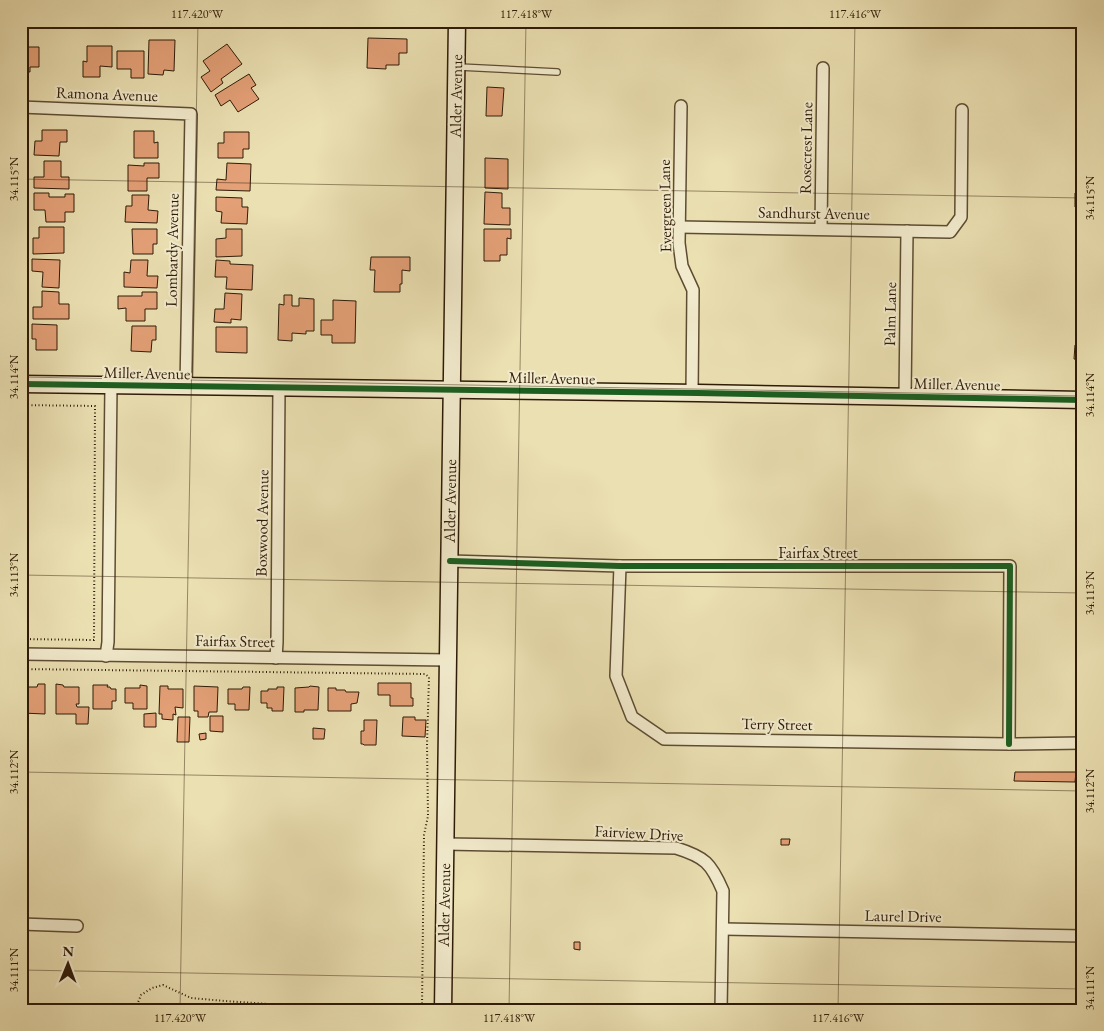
<svg xmlns="http://www.w3.org/2000/svg" width="1104" height="1031" font-family="'EB Garamond',serif">
<style>
.building{fill:#e4a077;stroke:#2e1a07}
.lines{fill:none;stroke-linecap:round;stroke-linejoin:round}
.lane-casing{stroke:#5d4c32;stroke-width:8}
.street-casing{stroke:#5d4c32;stroke-width:14}
.secondary-casing{stroke:#2e1a07;stroke-width:19}
.path{stroke:#2e1a07;stroke-width:2;stroke-dasharray:1 2.5;stroke-linecap:butt}
.lane{stroke:#f2ebcd;stroke-width:5.5}
.street{stroke:#f2ebcd;stroke-width:11}
.secondary{stroke:#f2ebcd;stroke-width:16}
.cycleway-casing{stroke:#f2ebcd;stroke-width:9}
.cycleway{stroke:#1b5e20;stroke-width:6}
.ticks{fill:none;stroke:#2e1a07;stroke-width:1;stroke-opacity:0.45}
.labels{text-anchor:middle;dominant-baseline:central;stroke-width:4;stroke-linejoin:round;paint-order:stroke}
.street-label{font-size:16px;fill:#2e1a07;stroke:#f2ebcd}
.neatline{fill:none;stroke:#2e1a07;stroke-width:2}
.ticks-label{font-size:12px;text-anchor:middle;fill:#2e1a07}
</style>
<rect width="100%" height="100%" fill="#ebe0b2"/>
<filter id="stains"><feTurbulence type="fractalNoise" baseFrequency=".004" numOctaves="4"/><feColorMatrix values="0 0 0 0 .2 0 0 0 0 .09 0 0 0 0 .02 0 0 0 .5 -.17"/></filter>
<radialGradient id="worn" r=".72"><stop offset=".6" stop-color="#630" stop-opacity="0"/><stop offset="1" stop-color="#630" stop-opacity=".3"/></radialGradient>
<g class="building">
<polygon points="368,38 407,39 407,53 399,53 399,65 386,65 386,69 367,68"/>
<polygon points="149,40 175,40 174,71 164,70 163,75 148,74"/>
<polygon points="227,44 242,64 221,79 223,83 211,92 201,77 210,71 203,61"/>
<polygon points="87,46 112,46 112,67 100,66 100,77 83,77 83,61 87,62"/>
<polygon points="21,47 39,47 39,67 30,67 30,72 21,71"/>
<polygon points="117,51 144,51 144,78 131,78 131,69 117,69"/>
<polygon points="249,74 256,85 251,88 259,99 238,112 230,100 221,106 215,95"/>
<polygon points="487,87 504,88 502,116 486,116"/>
<polygon points="42,130 67,130 67,142 60,142 59,156 34,155 35,141 42,141"/>
<polygon points="134,131 154,131 154,143 158,142 158,158 134,158"/>
<polygon points="224,132 249,132 249,149 243,149 243,158 218,158 218,143 224,143"/>
<polygon points="485,158 508,159 508,189 485,188"/>
<polygon points="44,161 61,161 61,177 69,177 69,189 34,188 34,177 44,177"/>
<polygon points="144,163 159,163 159,178 147,178 147,191 128,191 128,165 144,166"/>
<polygon points="227,163 251,164 250,191 216,190 217,179 226,180"/>
<polygon points="485,192 502,193 502,208 510,208 510,225 484,224"/>
<polygon points="34,193 49,193 49,197 65,197 65,194 74,194 74,212 65,212 65,222 46,222 45,210 34,210"/>
<polygon points="1075,193 1083,194 1083,207 1075,207"/>
<polygon points="132,195 149,195 148,210 158,211 157,223 125,222 126,206 132,206"/>
<polygon points="216,197 242,198 242,207 248,207 247,224 221,223 222,212 216,211"/>
<polygon points="39,227 64,227 64,253 33,254 33,238 39,238"/>
<polygon points="132,229 157,229 157,244 153,244 153,254 133,254"/>
<polygon points="226,229 242,229 242,256 216,257 216,239 226,238"/>
<polygon points="484,229 511,229 511,239 507,238 507,255 500,255 500,261 484,261"/>
<polygon points="371,257 410,257 410,271 402,270 402,284 400,284 400,292 374,292 375,270 370,270"/>
<polygon points="32,259 60,260 59,288 42,287 43,272 32,271"/>
<polygon points="131,260 148,260 147,276 158,276 157,288 124,287 124,272 130,273"/>
<polygon points="216,260 230,261 230,264 253,265 252,290 226,289 227,277 215,277"/>
<polygon points="42,291 59,292 59,304 69,304 69,319 33,319 33,307 42,307"/>
<polygon points="142,292 157,292 157,309 145,309 145,321 126,321 126,308 118,309 118,296 142,296"/>
<polygon points="225,293 242,294 241,320 231,319 231,323 214,322 215,309 224,309"/>
<polygon points="284,295 292,295 292,306 299,306 299,298 314,299 314,331 306,331 306,334 292,333 292,341 278,340 279,304 284,305"/>
<polygon points="333,300 356,301 355,343 332,343 332,335 321,335 321,320 333,320"/>
<polygon points="32,324 57,325 57,350 36,350 36,339 32,339"/>
<polygon points="132,326 156,326 156,340 152,340 151,352 131,351"/>
<polygon points="216,327 247,327 247,353 216,352"/>
<polygon points="1075,345 1083,345 1083,368 1081,368 1081,360 1074,359"/>
<polygon points="378,683 411,683 411,698 413,698 413,706 390,706 390,695 378,695"/>
<polygon points="38,684 45,684 45,714 22,713 22,687 37,687"/>
<polygon points="56,684 63,685 64,687 79,687 79,704 76,704 77,707 89,707 88,724 76,724 76,714 56,714"/>
<polygon points="93,685 108,685 107,687 110,687 111,689 116,689 116,701 112,701 112,709 93,709"/>
<polygon points="140,685 147,686 147,709 133,709 133,703 125,703 125,688 140,688"/>
<polygon points="160,686 168,686 168,689 183,689 183,708 175,707 176,715 173,714 173,720 162,719 162,714 159,714"/>
<polygon points="194,686 218,687 217,712 209,712 208,717 198,717 198,711 194,711"/>
<polygon points="310,686 319,687 318,710 304,710 304,712 295,712 295,688 309,687"/>
<polygon points="243,687 250,687 249,710 235,710 235,704 228,704 228,689 242,689"/>
<polygon points="277,687 284,687 283,711 272,711 272,708 267,708 267,703 261,703 261,691 268,691 268,689 277,689"/>
<polygon points="328,688 336,688 336,690 345,690 346,692 359,692 357,703 351,704 351,711 328,711"/>
<polygon points="156,713 156,727 144,727 144,714"/>
<polygon points="210,716 223,716 223,732 210,731"/>
<polygon points="178,717 190,717 189,742 177,742"/>
<polygon points="403,717 415,717 415,720 426,720 425,737 402,736"/>
<polygon points="364,720 377,720 376,745 364,745 363,744 361,744 361,731 364,731"/>
<polygon points="313,728 325,729 324,739 313,739"/>
<polygon points="21,729 28,729 28,740 21,741"/>
<polygon points="206,733 206,739 200,740 199,734"/>
<polygon points="1015,772 1076,772 1075,782 1014,781"/>
<polygon points="781,839 790,839 789,845 781,845"/>
<polygon points="574,942 580,942 580,950 574,949"/>
</g>
<g class="lines">
<g class="lane-casing">
<polyline id="lane" points="459,67 557,72"/>
</g>
<g class="street-casing">
<g id="street">
<polyline points="681,106 679,243 682,266 693,290 692,393"/>
<polyline points="21,107 191,114 186,387"/>
<polyline points="679,227 950,232 961,217 962,110"/>
<polyline points="821,229 823,68"/>
<polyline points="905,397 907,231"/>
<polyline points="450,561 620,566 1010,566 1009,744"/>
<polyline points="620,566 616,676 632,717 664,739 1009,744 1083,743"/>
<polyline points="21,654 448,660"/>
<polyline points="106,656 108,642 111,386"/>
<polyline points="276,658 277,642 279,388"/>
<path d="M445,844L676,848C705,857 711,863 723,891L721,1010"/>
<polyline points="21,924 77,926"/>
<polyline points="723,929 1083,936"/>
</g>
</g>
<g class="secondary-casing">
<g id="secondary">
<polyline points="21,384 698,393 1083,400"/>
<polyline points="443,1010 457,21"/>
</g>
</g>
<g class="path">
<polyline points="21,405 95,406 94,640 21,639"/>
<polyline points="21,669 425,674 429,677 427,744 428,816 424,835 422,1007 297,1006 225,1001 191,998 163,985 152,988 141,995 135,1010"/>
</g>
<use href="#lane" class="lane"/>
<use href="#street" class="street"/>
<use href="#secondary" class="secondary"/>
<g class="cycleway-casing">
<g id="cycleway">
<polyline points="21,384 698,393 1083,400"/>
<polyline points="450,561 620,566 1010,566 1009,744"/>
</g>
</g>
<use href="#cycleway" class="cycleway"/>
</g>
<path class="ticks" d="M21,179L1083,198M21,377L1083,396M21,575L1083,593M21,772L1083,791M21,970L1083,989M180,1010L198,21M509,1010L526,21M838,1010L855,21"/>
<g class="labels">
<g class="street-label">
<text transform="translate(107 94) rotate(2)">Ramona Avenue</text>
<text transform="translate(456 96) rotate(-89)">Alder Avenue</text>
<text transform="translate(806 148) rotate(-89)">Rosecrest Lane</text>
<text transform="translate(665 206) rotate(-91)">Evergreen Lane</text>
<text transform="translate(814 213) rotate(1)">Sandhurst Avenue</text>
<text transform="translate(172 250) rotate(-89)">Lombardy Avenue</text>
<text transform="translate(890 314) rotate(-89)">Palm Lane</text>
<text transform="translate(147 373) rotate(1)">Miller Avenue</text>
<text transform="translate(552 378) rotate(1)">Miller Avenue</text>
<text transform="translate(957 384) rotate(1)">Miller Avenue</text>
<text transform="translate(450 501) rotate(-89)">Alder Avenue</text>
<text transform="translate(262 523) rotate(-89)">Boxwood Avenue</text>
<text x="818" y="552">Fairfax Street</text>
<text transform="translate(235 641) rotate(1)">Fairfax Street</text>
<text transform="translate(777 724) rotate(1)">Terry Street</text>
<text transform="translate(639 833) rotate(3)">Fairview Drive</text>
<text transform="translate(444 905) rotate(-89)">Alder Avenue</text>
<text transform="translate(903 916) rotate(1)">Laurel Drive</text>
</g>
</g>
<rect width="1104" height="1031" fill="none" stroke="#ebe0b2" stroke-width="55"/>
<g transform="translate(68 964) rotate(1)" stroke="#f2ebcd" stroke-width="4" paint-order="stroke">
<path d="M0-4L9 19L0 12L-9 19Z" fill="#2e1a07"/>
<text y="-8" font-size="14" font-weight="bold" text-anchor="middle" fill="#2e1a07">N</text>
</g>
<rect x="28" y="28" width="1048" height="976" class="neatline"/>
<g class="ticks-label">
<text x="197" y="18">117.420°W</text>
<text x="526" y="18">117.418°W</text>
<text x="855" y="18">117.416°W</text>
<text transform="translate(14 179) rotate(-90)" y="4">34.115°N</text>
<text transform="translate(1090 198) rotate(-90)" y="4">34.115°N</text>
<text transform="translate(14 377) rotate(-90)" y="4">34.114°N</text>
<text transform="translate(1090 395) rotate(-90)" y="4">34.114°N</text>
<text transform="translate(14 575) rotate(-90)" y="4">34.113°N</text>
<text transform="translate(1090 593) rotate(-90)" y="4">34.113°N</text>
<text transform="translate(14 772) rotate(-90)" y="4">34.112°N</text>
<text transform="translate(1090 791) rotate(-90)" y="4">34.112°N</text>
<text transform="translate(14 970) rotate(-90)" y="4">34.111°N</text>
<text transform="translate(1090 988) rotate(-90)" y="4">34.111°N</text>
<text x="180" y="1022">117.420°W</text>
<text x="509" y="1022">117.418°W</text>
<text x="838" y="1022">117.416°W</text>
</g>
<rect width="100%" height="100%" filter="url(#stains)"/>
<rect width="100%" height="100%" fill="url(#worn)"/>
</svg>
